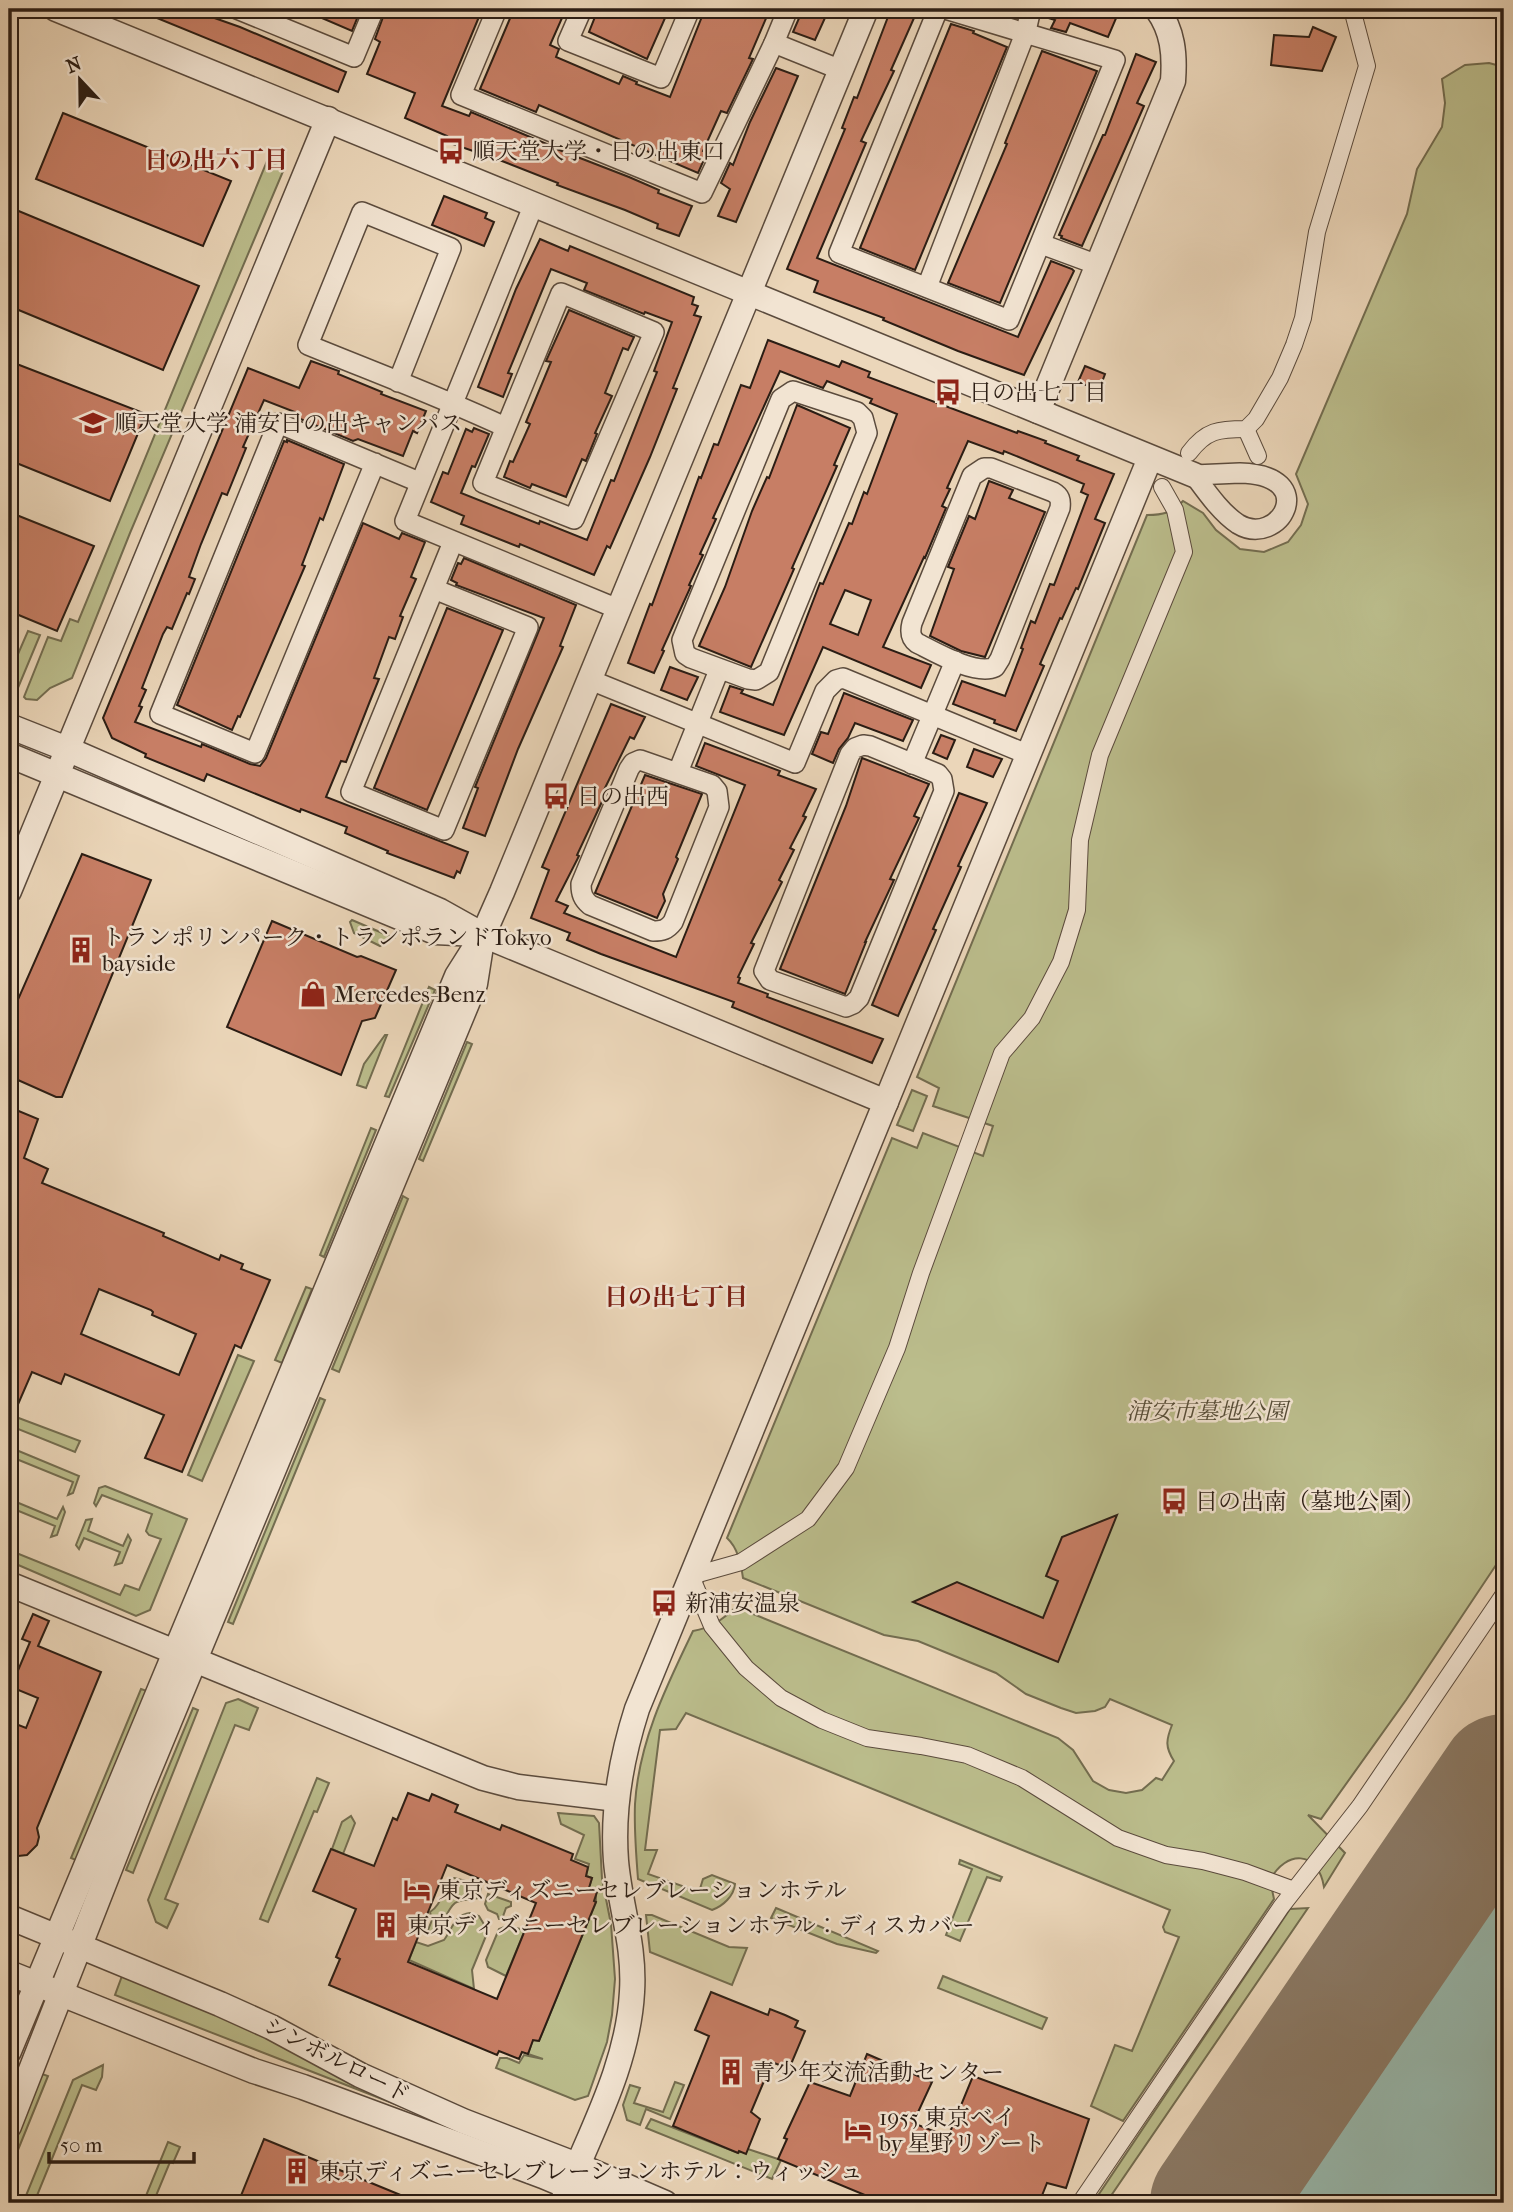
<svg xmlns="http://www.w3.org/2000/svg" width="1513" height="2212" font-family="'IM FELL French Canon','Noto Serif JP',serif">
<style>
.green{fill:#bbbd8c;stroke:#736d50;stroke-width:2}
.water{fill:#98b9ae;stroke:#6c7b70;stroke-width:2}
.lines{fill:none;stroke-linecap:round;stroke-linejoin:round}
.shore{stroke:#626b61;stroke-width:2}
.runway{stroke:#8b7a66;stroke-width:130}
.building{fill:#c77e65;stroke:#2b1d14;stroke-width:2;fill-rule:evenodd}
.pedestrian-casing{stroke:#5b4b3d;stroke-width:18}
.minor-casing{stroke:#5b4b3d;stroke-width:22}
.tertiary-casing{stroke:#5b4b3d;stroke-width:27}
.pedestrian{stroke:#f2e4d2;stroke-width:16}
.minor{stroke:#f2e4d2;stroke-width:19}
.tertiary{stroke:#f2e4d2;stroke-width:24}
.labels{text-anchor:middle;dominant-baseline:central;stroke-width:5;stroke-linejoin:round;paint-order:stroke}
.poi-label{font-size:23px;fill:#2b1d14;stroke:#f2e4d2;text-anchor:start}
.park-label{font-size:23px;font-style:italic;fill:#564d38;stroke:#f2e4d2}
.street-label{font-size:23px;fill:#2b1d14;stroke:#f2e4d2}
.neighbourhood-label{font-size:24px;font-weight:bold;fill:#7a1f14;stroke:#f2e4d2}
</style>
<rect width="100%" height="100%" fill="#ebd6b9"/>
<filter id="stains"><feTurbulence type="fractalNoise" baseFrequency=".00286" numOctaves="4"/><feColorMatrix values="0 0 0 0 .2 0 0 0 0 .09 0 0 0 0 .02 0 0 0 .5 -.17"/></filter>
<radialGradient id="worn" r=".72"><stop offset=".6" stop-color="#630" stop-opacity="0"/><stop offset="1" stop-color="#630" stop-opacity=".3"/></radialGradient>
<g class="green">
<path d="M1489,63L1504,67V1553L1406,1700L1321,1819L1308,1815L1345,1853L1324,1887C1318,1850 1286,1850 1270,1880L1274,1899L1123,2121L1091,2106L1115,2045L1132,2051L1179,1937L1165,1932L1163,1927L1170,1910L686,1713L676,1729L660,1730L645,1850H657L648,1874L699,1892L703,1879L712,1875L735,1884C734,1896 723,1906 712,1910L638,1879C636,1854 634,1829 635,1804C639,1741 666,1687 693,1631C711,1628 722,1620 736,1607L1058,1738L1073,1750L1093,1781L1109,1790L1126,1793L1142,1790L1156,1778L1162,1780L1174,1761C1165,1747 1166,1740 1172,1725L1110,1699L1105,1707L1095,1711L1076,1713L1061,1708L1026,1694L996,1673L918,1641L884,1635L743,1578C741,1564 738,1548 727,1538L892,1138L917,1148L923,1133L983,1156L993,1126L933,1106L939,1088L917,1077L1147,515C1163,515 1172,513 1183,501L1203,513L1216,530L1240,549L1264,552L1288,542L1301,525L1308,504L1296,474L1407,214L1417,169L1442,127L1445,103L1442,79L1465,65Z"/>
<polygon points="267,161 284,169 130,533 72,678 50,688 37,700 26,699 24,697 48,637 61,641 70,619 78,622"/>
<polygon points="28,631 40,635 15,695 9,693 9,659 15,661"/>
<polygon points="352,920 394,938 380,946 354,933 350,922"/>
<polygon points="429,987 435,990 389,1097 385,1096"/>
<polygon points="385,1035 387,1035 366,1088 357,1085 364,1064"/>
<polygon points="467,1042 472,1044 423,1161 419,1159"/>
<polygon points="912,1090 927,1096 913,1131 897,1125"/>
<polygon points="371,1128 376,1130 324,1257 320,1255"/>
<polygon points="403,1196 408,1199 339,1372 332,1369"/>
<polygon points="306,1287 312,1289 282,1363 275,1360"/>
<polygon points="238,1355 254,1361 202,1481 188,1475"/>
<polygon points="320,1398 325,1400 233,1624 228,1622"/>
<polygon points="16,1417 80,1441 75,1452 13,1427"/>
<polygon points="9,1447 79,1476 73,1493 68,1495 73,1482 9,1456"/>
<polygon points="105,1486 187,1519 150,1610 136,1616 9,1561 9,1550 120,1595 125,1585 139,1590 161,1539 149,1535 146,1531 152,1514 102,1495 96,1506 94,1503 99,1488"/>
<polygon points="9,1499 57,1519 63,1507 65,1512 57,1535 51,1537 55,1526 9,1507"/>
<polygon points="92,1519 88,1531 123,1546 128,1535 131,1540 122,1563 115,1565 120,1552 84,1538 79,1549 76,1545 86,1520"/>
<polygon points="141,1689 147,1691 78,1861 71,1858"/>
<polygon points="238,1699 258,1708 249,1730 235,1725 165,1899 178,1904 167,1928 156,1922 148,1900 226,1703"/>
<polygon points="193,1708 198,1710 133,1873 126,1870"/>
<polygon points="317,1778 329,1783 317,1812 314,1811 268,1922 260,1919"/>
<polygon points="558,1813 594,1816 599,1823 602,1879 611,1924 615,1979 612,2015 607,2042 588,2096 575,2100 496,2068 500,2058 507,2058 519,2063 524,2055 543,2059 528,2054 533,2040 539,2041 596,1902 596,1892 589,1888 592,1878 586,1876 589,1864 575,1859 584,1835 561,1824"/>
<polygon points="351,1816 355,1823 343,1854 332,1849 342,1822"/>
<polygon points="960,1860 1002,1877 1000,1881 987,1877 960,1941 946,1935 972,1869 959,1864"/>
<path d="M454,1878L477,1884L481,1889L478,1898C470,1901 462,1898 455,1903C444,1912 444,1931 430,1934L428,1930L432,1920L430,1912C443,1904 442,1887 454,1878Z"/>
<polygon points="488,1894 511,1902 511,1906 506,1908 502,1919 499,1919 497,1914 488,1910 485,1904"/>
<polygon points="776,1908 878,1951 876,1953 837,1944 771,1918"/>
<polygon points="1308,1908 1106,2203 1093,2203 1290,1909"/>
<path d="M470,1913L479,1916L488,1931L472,1970L474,1989L409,1960L416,1942L428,1946L444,1940C453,1928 454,1915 470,1913Z"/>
<polygon points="646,1915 652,1915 729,1947 747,1948 732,1985 650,1952"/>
<polygon points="507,1926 525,1930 506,1976 488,1967 486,1960 499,1929"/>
<polygon points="122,1976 235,2022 400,2104 400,2106 115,1995"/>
<polygon points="943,1976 1047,2018 1042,2029 938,1988"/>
<polygon points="103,2065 102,2077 96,2090 82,2085 34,2203 23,2203 73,2080"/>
<polygon points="42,2074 48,2076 9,2172 9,2157"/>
<polygon points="675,2082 684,2085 670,2119 646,2109 640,2125 627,2120 623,2105 630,2085 640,2088 634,2103 663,2112"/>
<polygon points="651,2119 738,2153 748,2149 781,2160 772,2179 646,2128"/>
<polygon points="168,2142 180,2147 173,2163 170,2162 153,2203 143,2203"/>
</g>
<polygon class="water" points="1504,1819 1504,2203 1242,2203"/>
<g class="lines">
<g class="shore">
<polyline points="1250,2203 1504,1831"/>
<polyline points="1261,2203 1504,1847"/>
<polyline points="1274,2203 1504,1865"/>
</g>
<polyline class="runway" points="1215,2203 1504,1779"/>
</g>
<g class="building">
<polygon points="135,9 189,9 240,27 346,72 338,92"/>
<polygon points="301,9 361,9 352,31"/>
<polygon points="386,9 472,9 481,12 442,106 469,116 471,112 549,145 549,146 629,177 659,190 658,193 692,206 679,236 657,228 658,224 625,210 557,185 558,183 502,161 444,141 447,136 405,118 415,93 367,74 380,42 375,39"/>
<polygon points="514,9 566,9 550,45 559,49 556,57 619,84 623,76 637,82 636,84 670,97 705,9 770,9 749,58 753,59 727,113 721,111 703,151 707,153 698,173 539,105 536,112 480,89"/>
<polygon points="603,9 669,9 647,59 589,32 597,12 601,14"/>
<polygon points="803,9 829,9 815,40 793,32"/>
<polygon points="891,9 918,9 891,70 894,71 861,141 866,143 817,258 1018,337 1051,261 1072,269 1074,271 1060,300 1024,375 958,351 883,320 884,318 814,292 818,281 787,269 845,129 842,128 854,97 857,98"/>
<polygon points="1043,9 1120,9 1108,37 1070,23 1066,32 1051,28 1055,20 1042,16"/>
<polygon points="951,24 974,31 973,33 1007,47 915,270 860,248"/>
<polygon points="1313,27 1336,37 1322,71 1271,65 1274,35 1309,37"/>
<polygon points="1042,51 1097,71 1000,303 948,283 1007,144 1005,143"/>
<polygon points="1136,54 1156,62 1137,103 1144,106 1082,246 1061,238 1062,236 1059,235 1103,135 1105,135"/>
<polygon points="776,68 798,76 736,222 718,216 730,189 721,183 730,163 733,165 750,122"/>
<polygon points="63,113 231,181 203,246 36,179"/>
<polygon points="444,196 487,213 485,218 494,222 484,246 432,225"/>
<polygon points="9,207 199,286 163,370 9,306"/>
<polygon points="540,239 568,251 570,246 694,297 692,304 698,306 694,315 701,317 673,388 677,389 650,457 610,548 607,546 594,575 520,544 519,547 461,524 464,516 431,502 443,472 448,474 466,429 472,432 474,428 489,434 475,467 472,466 461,493 539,524 540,521 587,540 611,480 614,481 657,372 654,371 672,322 645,312 644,314 584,290 587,283 551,269 508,373 512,374 503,397 478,387 516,289"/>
<polygon points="569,310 634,337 628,350 623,348 605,393 612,396 595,433 597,434 586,461 582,459 566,497 532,484 530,488 504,477 510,461 513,462 530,424 526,422 551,362 546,361"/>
<path d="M768,340L839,367L842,361L870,372L868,377L1017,433L1018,431L1046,441L1045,443L1079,456L1077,460L1114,474L1095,519L1105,523L1078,589L1076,588L1062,619L1060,618L1040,664L1044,666L1016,731L994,723L995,720L953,704L962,681L1005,696L1023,649L1021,648L1031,621L1035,623L1050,584L1054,585L1088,495L1081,492L1084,484L1004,451L1003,454L968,441L947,488L950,489L942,506L946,508L925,558L924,557L883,647L931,665L921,688L823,647L784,735L720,712L730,686L743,690L741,693L773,705L820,583L823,584L849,523L852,524L864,492L867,494L897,414L870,403L872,399L827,381L823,388L780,371L713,518L716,519L700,554L703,555L689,585L691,586L662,650L664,651L654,673L628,663L650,604L652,605L699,477L701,478L714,444L718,445L741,385L750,388ZM845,590L871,600L858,635L830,624Z"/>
<polygon points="9,361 146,414 110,501 9,460"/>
<polygon points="311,361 339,371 338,374 382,392 381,394 426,411 417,433 413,431 403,456 358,439 353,441 298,418 300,414 264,400 243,447 246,448 227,495 222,493 201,544 189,577 195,579 189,594 187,593 172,629 167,627 163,634 142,688 146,690 139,706 142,707 135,722 201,747 202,744 250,764 260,766 266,758 363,523 399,539 402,533 425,542 411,577 416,579 400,616 403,617 395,639 389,637 374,678 379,679 370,701 346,762 341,761 326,797 468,852 460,873 457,871 454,878 387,853 388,851 345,833 347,827 301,809 300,812 207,774 204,781 145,757 146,754 112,738 103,718 248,368 299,388"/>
<polygon points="1085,366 1105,374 1099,390 1078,382"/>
<polygon points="797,405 850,428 834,465 837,466 792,568 794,569 751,667 699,646 725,587 752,511 767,477 769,478"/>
<polygon points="287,440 344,464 323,520 320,518 302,565 305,566 240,717 238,716 232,730 177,705 284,441 287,442"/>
<polygon points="989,481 1013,490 1009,498 1045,512 985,657 961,651 930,636 954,569 948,567 969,516 975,519"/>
<polygon points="9,512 94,546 57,631 9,611"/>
<polygon points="464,558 576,605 560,646 563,647 518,749 485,836 463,828 478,788 475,787 544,618 456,585 457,583 451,580 458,563 461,564"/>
<polygon points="447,608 503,630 427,810 374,788"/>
<polygon points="670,667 698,677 687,700 661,690"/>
<polygon points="844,693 913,720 903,741 855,723 848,738 839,749 833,763 812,754 821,732 828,734"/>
<polygon points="611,704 645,717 634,739 630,737 604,790 607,791 577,855 579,856 556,901 568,906 564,913 676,957 745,785 696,766 705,743 780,771 778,775 816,789 803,816 806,817 790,848 794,850 779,880 782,882 751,943 754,944 738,977 740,978 738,983 768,994 767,997 883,1039 872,1063 732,1007 734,1002 601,954 567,940 570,933 531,918 549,870 542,867"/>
<polygon points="941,735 955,740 947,759 933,753"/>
<polygon points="974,749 1002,759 993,777 967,767"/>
<polygon points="862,758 929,784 914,816 919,818 890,879 894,880 865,942 866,942 845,994 780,969 846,806"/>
<polygon points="645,775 702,794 676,857 678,859 663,894 665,901 657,918 595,893"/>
<polygon points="959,793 987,803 958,866 961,867 933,929 936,930 898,1016 872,1005"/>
<polygon points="82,854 151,880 62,1097 56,1097 9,1076 9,1020"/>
<polygon points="272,921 357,957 361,956 396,970 375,1018 362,1021 341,1075 227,1027"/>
<path d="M9,1107L38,1119L24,1158L48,1169L42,1183L164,1233L163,1236L219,1260L221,1255L243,1264L241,1269L270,1280L241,1348L235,1345L182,1472L145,1458L164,1415L65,1374L61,1384L32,1372L9,1425ZM99,1289L151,1310L153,1312L152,1315L196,1334L179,1375L81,1334Z"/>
<polygon points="1117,1515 1058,1662 913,1602 957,1582 1043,1618 1058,1581 1046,1576 1062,1537"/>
<polygon points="33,1614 49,1621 38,1646 101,1672 37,1828 39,1837 37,1845 27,1855 18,1856 9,1854 9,1741 16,1724 26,1728 38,1698 11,1687 30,1642 22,1639"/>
<path d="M408,1793L429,1801L432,1794L458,1805L455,1812L500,1830L502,1825L573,1854L571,1860L588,1867L586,1876L592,1878L589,1888L597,1892L594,1901L596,1902L539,2041L533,2040L528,2054L522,2052L519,2059L499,2051L497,2055L329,1985L340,1959L336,1957L356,1909L313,1891L331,1849L374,1866L393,1818L397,1820ZM447,1865L536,1903L497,1999L408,1962Z"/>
<polygon points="711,1992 768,2015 770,2009 785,2015 798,2021 795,2027 805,2031 789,2069 772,2062 751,2112 760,2119 746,2154 739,2151 738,2153 673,2126 709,2036 695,2030"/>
<polygon points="867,2054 932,2082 913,2123 948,2137 973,2076 1089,2119 1066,2188 1047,2183 1039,2203 884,2203 778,2159 787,2139 784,2138 810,2082 850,2096"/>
<polygon points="264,2139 420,2203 238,2203"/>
</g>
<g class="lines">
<g class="pedestrian-casing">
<g id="pedestrian">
<polyline points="1246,429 1258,456"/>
<path d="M1189,453C1206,430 1219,429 1246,429L1256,419L1280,378L1294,345L1303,318L1317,232L1367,66L1352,9"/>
<polyline points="1162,487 1175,510 1184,552 1100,755 1080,840 1077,910 1061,962 1032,1018 1002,1053 921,1273 897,1348 846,1468 808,1519 741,1562 691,1576 712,1626 746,1668 781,1698 822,1720 867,1738 921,1746 967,1755 1022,1778 1118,1838 1166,1855 1203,1861 1245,1872 1294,1890"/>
<polyline points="1080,2203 1281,1907 1360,1806 1504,1594"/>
</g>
</g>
<g class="minor-casing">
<g id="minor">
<polyline points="237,9 354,57 374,9"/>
<polyline points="497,9 461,95 702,193 774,43 788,9"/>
<polyline points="582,9 568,41 661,78 690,9"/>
<polyline points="938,9 839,253 1009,320 1115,60 945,9"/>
<polyline points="774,43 841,70"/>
<polyline points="534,204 405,521 618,609"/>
<polyline points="1041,244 1098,265"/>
<polyline points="927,287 1026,31 1031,9"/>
<polygon points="561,293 654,332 574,519 483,483"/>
<path d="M398,382L451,248L362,212L308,345C374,372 441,397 505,427"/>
<polygon points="793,391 857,412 863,418 867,433 769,672 756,680 748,679 691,658 685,654 682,640 781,399"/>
<polyline points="375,463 255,753 160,714 278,423 419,482"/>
<path d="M984,468H991L1053,492C1060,496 1061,500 1060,508L1000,659L995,667C976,676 935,652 917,643C910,638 910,631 912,623L972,476Z"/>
<path d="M1240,473C1322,475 1279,549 1238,524C1221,513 1206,491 1194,475Z"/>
<polyline points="434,589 528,627 444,830 351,792 453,542"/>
<polyline points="588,679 795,763 825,691 836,680 843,678 1029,755"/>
<polygon points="863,745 870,746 938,774 942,779 944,791 859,998 853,1004 846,1007 770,980 764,971 850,754 855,748"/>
<path d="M640,760L712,785L717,791L719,807L673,922C667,930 662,931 653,931L590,905C583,899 581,894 581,884L629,769L633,763Z"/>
<polyline points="912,764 955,661"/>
<polyline points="678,772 719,670"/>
</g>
</g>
<g class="tertiary-casing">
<g id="tertiary">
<polyline points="56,9 1194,475"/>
<path d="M1038,411L1173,81C1175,54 1173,31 1157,9"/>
<polyline points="9,726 67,749 440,911 483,935 886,1102"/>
<polyline points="9,755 435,932 478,934"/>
<polyline points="9,891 328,119"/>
<polyline points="9,1584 483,1778 518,1787 617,1799"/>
<polyline points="9,1917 220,2004 271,2027 360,2075 463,2121 577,2165 665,2203"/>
<polyline points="9,1973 254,2071 303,2087 543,2176 607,2203"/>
<polyline points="9,2051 457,976 483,935 502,892 866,9"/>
<polyline points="9,2126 140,1792 475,984 481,946"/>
<path d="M562,2203C589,2134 628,2067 632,1992C635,1944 620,1907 616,1861C612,1809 621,1759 637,1709L1150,458"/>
</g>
</g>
<use href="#pedestrian" class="pedestrian"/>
<use href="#minor" class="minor"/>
<use href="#tertiary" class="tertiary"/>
</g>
<defs>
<g id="bus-bare" transform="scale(2.1)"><path d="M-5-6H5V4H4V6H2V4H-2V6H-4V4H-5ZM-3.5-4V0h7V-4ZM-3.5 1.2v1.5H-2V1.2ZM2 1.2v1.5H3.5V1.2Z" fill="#8f2418" stroke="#f2e4d2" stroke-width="2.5" paint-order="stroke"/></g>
<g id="university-bare" transform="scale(2.1)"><path d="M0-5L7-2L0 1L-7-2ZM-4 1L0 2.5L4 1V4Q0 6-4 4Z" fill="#8f2418" stroke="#f2e4d2" stroke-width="2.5" paint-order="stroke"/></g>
<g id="building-bare" transform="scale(2.1)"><path d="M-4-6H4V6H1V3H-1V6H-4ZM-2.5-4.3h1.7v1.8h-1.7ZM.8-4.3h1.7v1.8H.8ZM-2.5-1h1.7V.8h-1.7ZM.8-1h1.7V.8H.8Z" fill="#8f2418" stroke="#f2e4d2" stroke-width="2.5" paint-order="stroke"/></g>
<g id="shop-bare" transform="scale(2.1)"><path d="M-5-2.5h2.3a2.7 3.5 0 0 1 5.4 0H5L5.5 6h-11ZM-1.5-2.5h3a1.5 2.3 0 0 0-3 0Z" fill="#8f2418" stroke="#f2e4d2" stroke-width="2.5" paint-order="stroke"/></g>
<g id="hotel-bare" transform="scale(2.1)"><path d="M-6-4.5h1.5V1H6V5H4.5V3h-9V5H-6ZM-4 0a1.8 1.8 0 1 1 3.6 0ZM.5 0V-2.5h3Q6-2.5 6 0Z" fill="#8f2418" stroke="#f2e4d2" stroke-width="2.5" paint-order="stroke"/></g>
</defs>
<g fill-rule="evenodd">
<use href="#bus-bare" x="451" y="151"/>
<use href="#bus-bare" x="948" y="392"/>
<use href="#university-bare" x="93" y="423"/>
<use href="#bus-bare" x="556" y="796"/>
<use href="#building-bare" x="81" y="950"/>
<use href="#shop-bare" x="313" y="994"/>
<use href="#bus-bare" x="1174" y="1501"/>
<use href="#bus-bare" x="664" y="1603"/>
<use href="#hotel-bare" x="417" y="1890"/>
<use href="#building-bare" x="386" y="1925"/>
<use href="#building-bare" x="731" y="2072"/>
<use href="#hotel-bare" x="858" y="2130"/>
<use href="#building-bare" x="297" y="2171"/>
</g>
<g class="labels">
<g class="poi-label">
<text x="472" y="151">順天堂大学・日の出東口</text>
<text x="969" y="392">日の出七丁目</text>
<text x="114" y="423">順天堂大学 浦安日の出キャンパス</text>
<text x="577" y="796">日の出西</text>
<text x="102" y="937">トランポリンパーク・トランポランドTokyo<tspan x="102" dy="26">bayside</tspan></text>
<text x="334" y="994">Mercedes-Benz</text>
<text x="1195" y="1501">日の出南（墓地公園）</text>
<text x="685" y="1603">新浦安温泉</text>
<text x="438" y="1890">東京ディズニーセレブレーションホテル</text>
<text x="407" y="1925">東京ディズニーセレブレーションホテル：ディスカバー</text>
<text x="752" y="2072">青少年交流活動センター</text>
<text x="879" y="2117">1955 東京ベイ<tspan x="879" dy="26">by 星野リゾート</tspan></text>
<text x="318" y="2171">東京ディズニーセレブレーションホテル：ウィッシュ</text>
</g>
<g class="park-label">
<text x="1207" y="1411">浦安市墓地公園</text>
</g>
<g class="street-label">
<text transform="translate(337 2060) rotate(27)">シンボルロード</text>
</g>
<g class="neighbourhood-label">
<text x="216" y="160">日の出六丁目</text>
<text x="676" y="1297">日の出七丁目</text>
</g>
</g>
<rect width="1513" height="2212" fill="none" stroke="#ebd6b9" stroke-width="35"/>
<rect x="10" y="10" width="1492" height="2191" fill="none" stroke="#2b1d14" stroke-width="3.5"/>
<rect x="18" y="18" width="1478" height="2177" fill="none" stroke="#2b1d14" stroke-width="2"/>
<g transform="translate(80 80) rotate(338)" stroke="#f2e4d2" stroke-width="5" paint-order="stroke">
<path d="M0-5L12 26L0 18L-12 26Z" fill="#2b1d14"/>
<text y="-10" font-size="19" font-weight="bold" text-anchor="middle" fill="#2b1d14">N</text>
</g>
<path d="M49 2152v10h145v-10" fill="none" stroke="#2b1d14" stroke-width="3.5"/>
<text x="60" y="2152" font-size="21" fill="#2b1d14" stroke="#f2e4d2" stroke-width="5" paint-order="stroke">50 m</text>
<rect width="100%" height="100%" filter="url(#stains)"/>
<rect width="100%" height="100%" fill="url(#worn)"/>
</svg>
